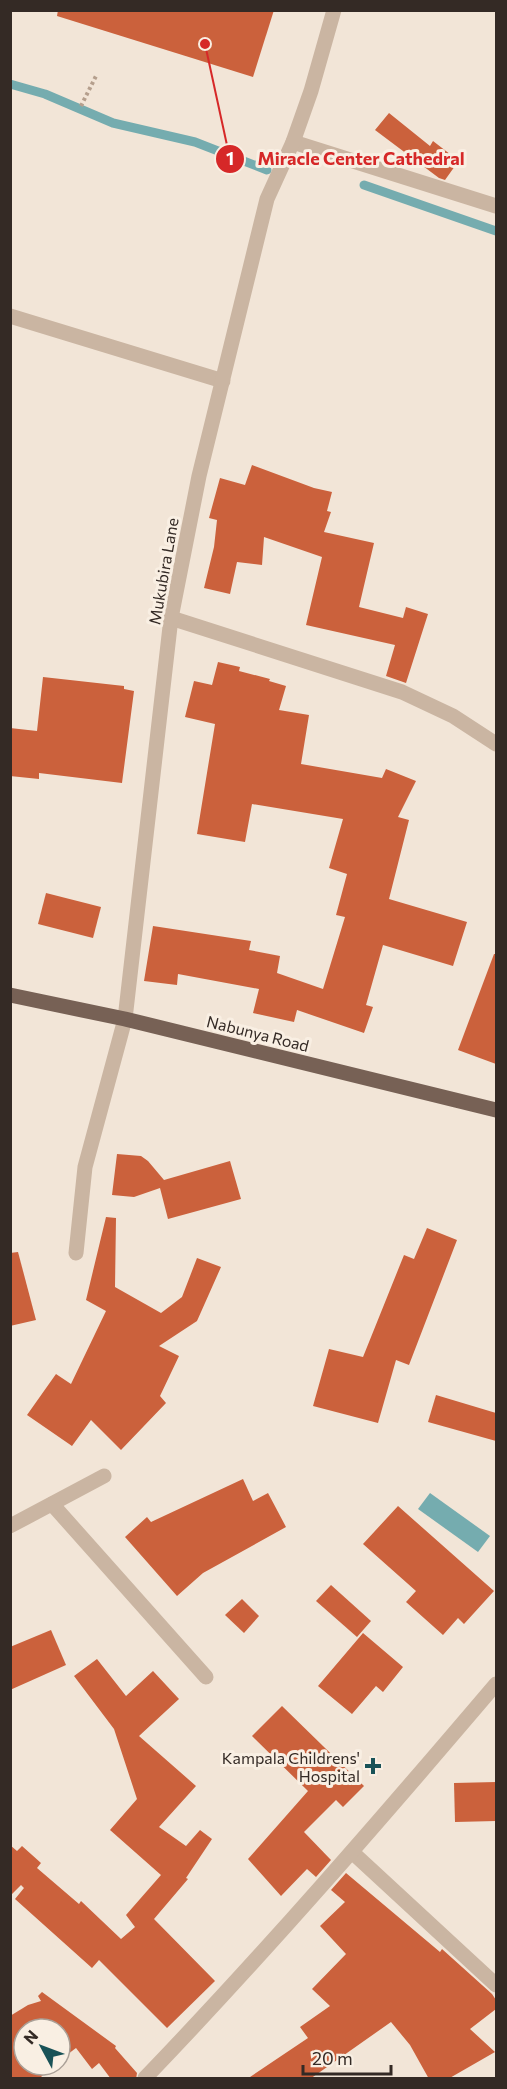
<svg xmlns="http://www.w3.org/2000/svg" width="507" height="2089" font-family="Commissioner,sans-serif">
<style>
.water{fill:#75acaf}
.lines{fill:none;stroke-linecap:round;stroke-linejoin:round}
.stream{stroke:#75acaf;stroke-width:9}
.building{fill:#cb613c}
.path{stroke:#b59f8d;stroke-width:4;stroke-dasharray:3 3;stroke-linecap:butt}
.minor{stroke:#cab5a2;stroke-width:15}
.major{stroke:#776155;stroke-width:15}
.poi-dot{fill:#195257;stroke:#f9efe3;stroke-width:2}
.labels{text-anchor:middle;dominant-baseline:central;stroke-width:6;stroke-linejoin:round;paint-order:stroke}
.street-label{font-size:16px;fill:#342a25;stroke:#f9efe3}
.poi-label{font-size:16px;fill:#342a25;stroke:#f9efe3;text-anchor:end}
.leader{fill:none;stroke:#d62828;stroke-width:2}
.callout-dot{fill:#d62828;stroke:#f9efe3;stroke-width:2}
.mark-label{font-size:18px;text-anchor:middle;font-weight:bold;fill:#fff}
.callout-label{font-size:18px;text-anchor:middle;font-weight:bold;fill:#d62828;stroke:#f9efe3;stroke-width:6;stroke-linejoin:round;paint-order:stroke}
</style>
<rect width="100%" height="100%" fill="#f2e5d7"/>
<polygon class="water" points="430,1493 490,1536 478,1552 418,1509"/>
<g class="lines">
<g class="stream">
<polyline points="10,84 45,94 113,123 195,142 267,170"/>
<polyline points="364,185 496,231"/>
</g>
</g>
<g class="building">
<polygon points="58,10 274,10 253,77 57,16"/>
<polygon points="389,113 430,146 433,141 455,158 450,162 455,166 445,180 439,178 375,130"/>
<polygon points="252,465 314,488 332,492 327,511 331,512 324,532 374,543 359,607 403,618 406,607 428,614 406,683 386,676 395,645 306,625 322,557 264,537 262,565 237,562 230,594 204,588 214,547 217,520 209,518 220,478 245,485"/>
<polygon points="218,662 240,667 239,671 270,679 269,681 286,686 279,710 309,715 301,764 382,778 386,769 416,781 398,817 409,820 389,899 467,922 453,966 383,945 366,1005 373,1007 364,1033 297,1010 294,1022 253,1013 259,989 178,974 177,985 144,981 153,926 251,941 249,950 280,956 277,973 323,989 345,917 336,915 347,874 329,868 343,819 252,804 245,842 197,834 215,724 185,717 194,681 212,685"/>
<polygon points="43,677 124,686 124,689 134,691 122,783 39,773 39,779 10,776 10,728 37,731"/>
<polygon points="46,893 101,907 93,938 38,924"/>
<polygon points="494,954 496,954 496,1064 458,1050"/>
<polygon points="117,1154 141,1156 148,1161 164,1180 230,1161 241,1199 168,1219 160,1188 134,1197 112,1195"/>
<polygon points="106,1217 116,1218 115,1287 161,1313 182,1297 197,1258 221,1267 197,1321 159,1346 179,1356 160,1396 166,1403 121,1450 91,1420 72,1446 27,1415 56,1374 71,1384 106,1311 86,1300"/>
<polygon points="427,1228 457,1240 409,1365 396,1360 378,1423 313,1406 329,1349 363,1357 404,1255 414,1259"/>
<polygon points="18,1252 36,1320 10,1326 10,1253"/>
<polygon points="436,1395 496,1413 496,1441 428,1422"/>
<polygon points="243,1479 253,1501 268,1493 286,1527 203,1573 177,1596 125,1537 147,1517 151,1522"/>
<polygon points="398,1506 494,1591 464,1624 458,1618 443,1635 406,1602 416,1591 363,1544"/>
<polygon points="331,1585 371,1621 357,1637 316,1601"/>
<polygon points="242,1599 259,1616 244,1633 225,1615"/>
<polygon points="51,1630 66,1665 10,1690 10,1647"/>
<polygon points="363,1633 403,1667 383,1692 376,1686 352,1714 318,1686"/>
<polygon points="97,1659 126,1696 153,1671 179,1699 139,1736 196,1786 159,1827 186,1846 200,1830 212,1839 186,1878 188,1879 154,1919 215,1981 167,2028 99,1960 92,1968 15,1899 24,1888 21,1885 10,1896 10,1845 17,1851 22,1846 41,1863 37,1868 79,1904 81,1901 121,1939 135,1927 126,1915 161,1875 110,1830 137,1799 114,1729 74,1676"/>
<polygon points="282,1706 364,1786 343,1807 336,1800 304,1832 331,1860 316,1877 307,1869 281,1896 248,1859 308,1791 252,1736"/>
<polygon points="496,1782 496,1821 455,1822 454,1783"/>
<polygon points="346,1873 440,1952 442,1949 492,1994 496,2000 496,2009 470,2029 495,2052 448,2079 429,2079 410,2045 391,2022 310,2079 247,2079 308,2038 300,2027 330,2006 312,1989 346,1954 320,1926 345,1902 331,1890"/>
<polygon points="42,1992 116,2046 115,2048 137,2073 136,2079 111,2079 99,2063 92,2069 76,2048 60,2060 60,2029 24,2029 24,2065 53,2065 39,2079 10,2079 10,2016 28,2005 41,2001 38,1996"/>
</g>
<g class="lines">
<polyline class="path" points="81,106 97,74"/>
<g class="minor">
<polyline points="293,142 496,206"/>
<polyline points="10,316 223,381"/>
<polyline points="171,618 402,692 453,716 496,744"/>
<polyline points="76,1253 85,1167 125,1019 171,618 199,476 267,199 293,142 311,91 334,10"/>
<polyline points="52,1504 206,1677"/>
<polyline points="10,1526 104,1476"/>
<polyline points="352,1852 496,1985"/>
<path d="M145,2078C267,1951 382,1818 496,1684"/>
</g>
<polyline class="major" points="10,995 125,1019 496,1110"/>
</g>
<path class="poi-dot" d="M370 1757h6v6h6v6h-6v6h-6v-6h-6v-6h6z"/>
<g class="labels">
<g class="street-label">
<text transform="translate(163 571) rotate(-80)">Mukubira Lane</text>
<text transform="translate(258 1033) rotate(14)">Nabunya Road</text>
</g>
<g class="poi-label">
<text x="360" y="1757">Kampala Childrens'<tspan x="360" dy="18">Hospital</tspan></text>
</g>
</g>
<path class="leader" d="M205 44L230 159"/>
<g class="callout-dot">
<circle cx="205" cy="44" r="6"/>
<circle cx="230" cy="159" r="15"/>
</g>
<g class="mark-label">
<text x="230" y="165">1</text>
</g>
<g class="callout-label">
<text x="361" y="165">Miracle Center Cathedral</text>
</g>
<rect width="507" height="2089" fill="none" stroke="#342a25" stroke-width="24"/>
<g transform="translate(42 2047) rotate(311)"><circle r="28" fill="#f9efe3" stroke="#aaa097" stroke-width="1.5"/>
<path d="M0-4.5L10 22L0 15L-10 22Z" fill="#195257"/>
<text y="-9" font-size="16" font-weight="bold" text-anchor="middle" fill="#342a25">N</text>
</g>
<path d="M303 2065v9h88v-9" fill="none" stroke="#342a25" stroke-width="3"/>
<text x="312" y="2065" font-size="18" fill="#342a25" stroke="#f9efe3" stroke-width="4.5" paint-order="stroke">20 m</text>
</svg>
